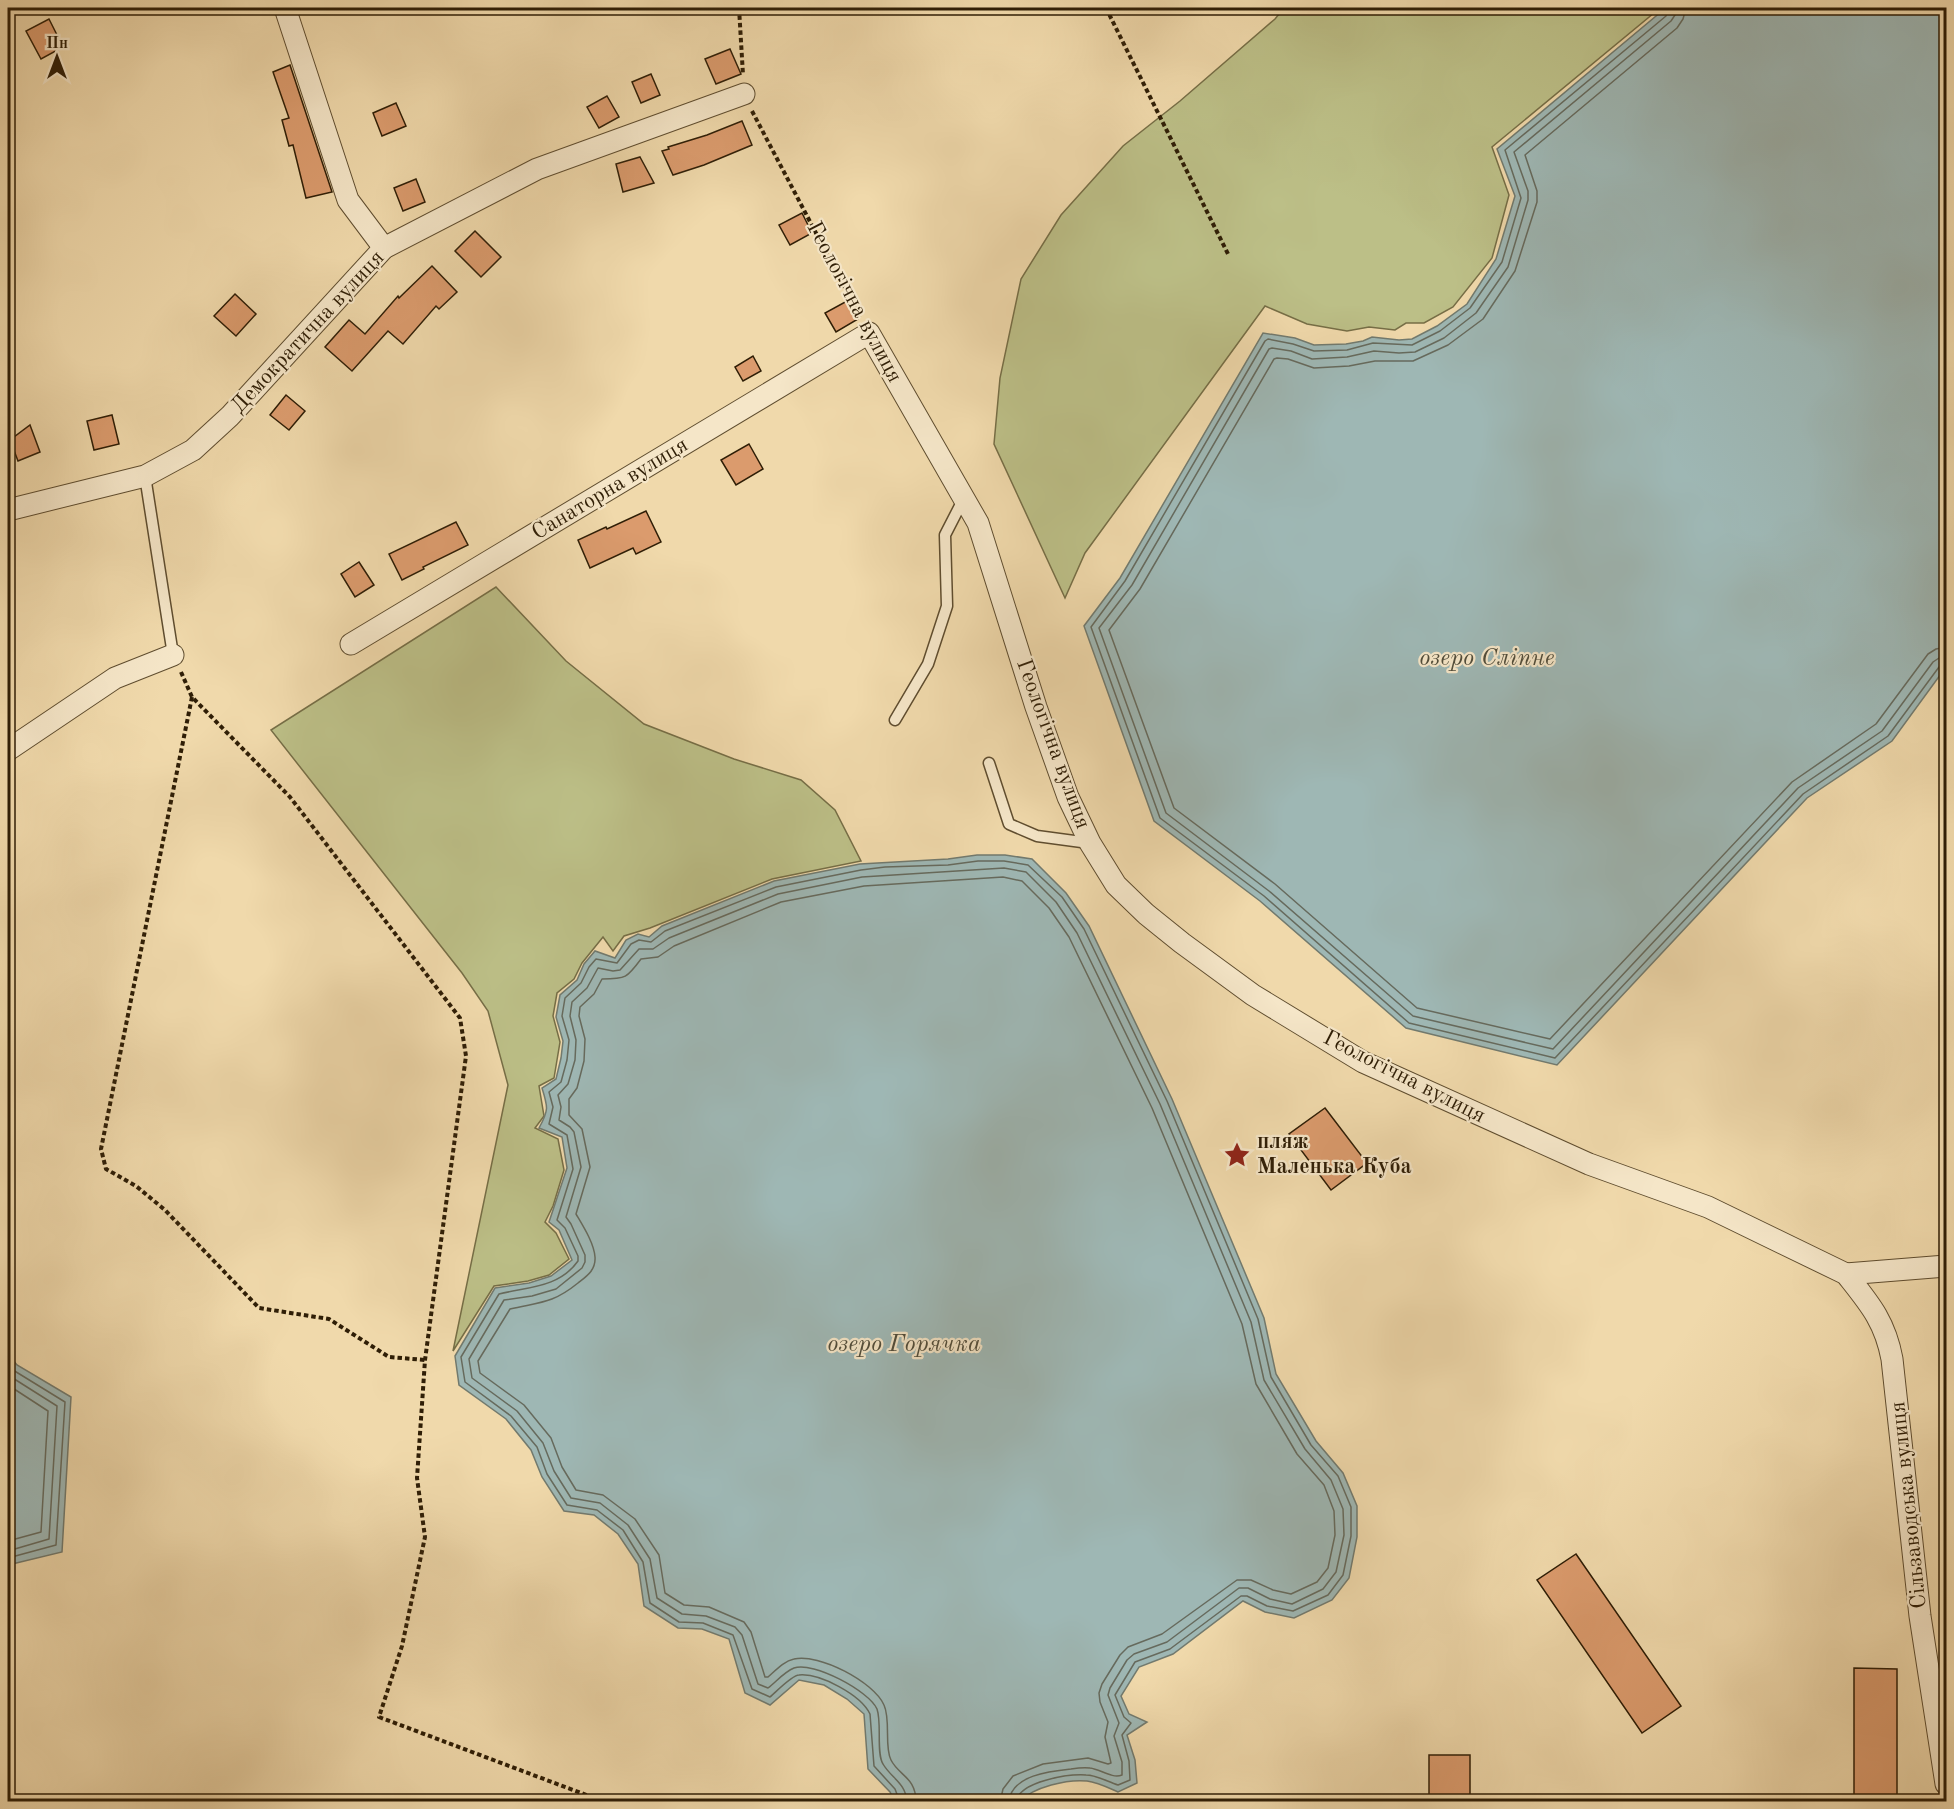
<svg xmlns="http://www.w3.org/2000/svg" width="1954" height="1809" font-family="'Old Standard TT',serif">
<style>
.green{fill:#bcbf87;stroke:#766e46;stroke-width:1.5}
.water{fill:#9eb7b4;stroke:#727a6e;stroke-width:1.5}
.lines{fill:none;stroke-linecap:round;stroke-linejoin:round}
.shore{stroke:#666a5d;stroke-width:1.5}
.building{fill:#db9b6d;stroke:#2f1e06;stroke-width:1.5}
.lane-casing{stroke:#5f4d2f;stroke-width:13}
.street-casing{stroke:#5f4d2f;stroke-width:23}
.path{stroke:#2f1e06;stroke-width:4;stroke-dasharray:4.5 3;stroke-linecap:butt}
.lane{stroke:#f5e6c8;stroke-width:10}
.street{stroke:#f5e6c8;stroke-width:21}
.labels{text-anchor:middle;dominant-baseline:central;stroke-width:4.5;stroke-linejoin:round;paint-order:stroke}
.street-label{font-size:22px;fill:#2f1e06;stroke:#f5e6c8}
.poi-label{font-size:22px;font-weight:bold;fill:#2f1e06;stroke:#f5e6c8;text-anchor:start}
.water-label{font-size:24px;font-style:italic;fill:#504c3a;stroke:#f5e6c8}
</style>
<rect width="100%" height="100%" fill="#f0d9ab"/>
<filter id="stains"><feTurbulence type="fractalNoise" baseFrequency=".00333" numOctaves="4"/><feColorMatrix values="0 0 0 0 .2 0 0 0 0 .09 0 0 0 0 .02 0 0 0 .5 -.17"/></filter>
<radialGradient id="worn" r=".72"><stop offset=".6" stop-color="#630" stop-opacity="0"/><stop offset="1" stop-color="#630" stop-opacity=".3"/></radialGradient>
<g class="green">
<polygon points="1284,8 1660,8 1492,147 1509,195 1492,258 1453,307 1424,323 1406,323 1395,330 1369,327 1347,331 1307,324 1265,306 1085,553 1065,598 994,444 1000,378 1021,279 1061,215 1123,146 1180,101 1275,19"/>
<polygon points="496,587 566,661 644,724 734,759 801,780 835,810 861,861 772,879 650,928 624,936 613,951 603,937 582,963 574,979 557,993 553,1016 560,1042 554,1078 539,1086 544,1116 535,1128 558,1139 564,1170 553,1206 545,1222 556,1233 569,1259 549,1275 528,1281 494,1286 453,1351 508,1085 488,1011 462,973 271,730"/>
</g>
<g class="water">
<polygon points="1664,8 1946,8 1946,667 1892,741 1807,798 1557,1065 1406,1028 1260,901 1154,821 1084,626 1120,578 1263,333 1295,338 1314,345 1346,344 1363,341 1372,337 1399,340 1412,339 1437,326 1467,304 1496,259 1515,196 1497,149 1662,11"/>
<path d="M977,855H1005L1032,859L1066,893L1089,926L1172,1099L1264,1318L1276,1374L1316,1441L1343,1473L1357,1506V1537L1349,1578L1332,1600L1294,1618L1265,1612L1243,1601L1173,1654L1139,1667L1121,1696L1129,1714L1147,1722L1127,1735L1135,1760L1137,1783L1118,1792C1109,1788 1097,1782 1087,1781C1067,1779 1034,1787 1020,1801H895L890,1792L868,1769L864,1714L847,1699L824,1685L799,1680L770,1705L745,1693L729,1639L702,1629L678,1628L644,1606L638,1564L618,1534L594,1515L564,1511L542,1477L531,1450L506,1419L459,1385L455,1356L495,1288L529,1283L551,1276L572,1260L559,1230L549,1222L567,1168L562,1137L539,1128C549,1110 548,1107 542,1088L556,1079L561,1058L563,1041L556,1017L560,995L577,980L584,964L595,951L615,958L626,940L638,934L649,937L662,926L774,881L860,864L948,859Z"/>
<polygon points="8,1354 17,1365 71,1397 62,1552 8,1565"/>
</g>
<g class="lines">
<g class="shore">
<polyline points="1669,8 1666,16 1505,150 1521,198 1502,262 1470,308 1440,331 1412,345 1373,343 1347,350 1314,351 1293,344 1268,339 1265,341 1125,581 1091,627 1160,818 1264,896 1409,1023 1555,1058 1803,794 1888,736 1939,667 1946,664"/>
<polyline points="1676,8 1675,15 1671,21 1514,152 1528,191 1528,200 1508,267 1476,313 1444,338 1415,352 1399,353 1374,351 1347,357 1312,359 1291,351 1272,348 1269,349 1132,585 1099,628 1166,813 1269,891 1413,1016 1553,1049 1798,788 1882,731 1933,662 1939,658 1946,656"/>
<polyline points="1686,8 1683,19 1677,28 1525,155 1537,191 1537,202 1515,271 1483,319 1448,345 1413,361 1375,361 1349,366 1314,368 1288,359 1277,358 1274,359 1140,589 1109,630 1174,808 1275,884 1417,1008 1550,1039 1792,782 1876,724 1928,654 1936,649 1946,647"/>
<polyline points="8,1363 13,1370 65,1402 56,1545 8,1558"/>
<polyline points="8,1375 57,1406 49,1539 8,1551"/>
<polyline points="8,1385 48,1411 41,1532 8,1541"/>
<path d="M900,1802L895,1789L874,1766L870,1714C861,1695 820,1673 799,1675C792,1675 776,1692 770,1697L752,1689L733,1635L703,1623L679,1622L650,1603L643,1562L623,1530L597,1510L567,1505L547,1474L537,1447L511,1416L465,1382L461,1357L499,1294C527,1287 559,1288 578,1261V1256L565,1228L557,1220L573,1169L567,1135L549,1124L553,1107L549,1092L561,1082L567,1060L569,1040L562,1016L565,998L581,983L589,967L596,959L617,963L631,944L639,940L651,942L665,931L776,887L861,870L885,867L948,865L978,861H1004L1028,865L1062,897L1084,929L1167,1101L1258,1319L1271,1377L1311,1445L1338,1476L1351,1507V1536L1343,1575L1328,1595L1293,1611L1267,1606L1247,1596H1241L1170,1649L1135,1662L1115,1695L1124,1717L1131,1723L1122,1735L1129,1761L1130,1780L1118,1785C1108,1782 1097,1775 1086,1775C1069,1774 1019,1781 1016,1802"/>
<path d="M907,1802C906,1783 891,1778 883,1764C876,1753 882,1723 877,1709C869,1691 813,1661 794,1668C784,1672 776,1682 768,1688L758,1684L742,1635L735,1627L706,1616L682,1614L657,1598L650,1559L628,1525L600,1503L571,1498L554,1471L543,1443L517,1411L472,1378L469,1359L504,1300L532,1296L556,1289L582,1268L585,1262V1255L571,1224L566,1217L581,1167L574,1132L570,1127L559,1120L561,1107L558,1095L568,1084L575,1060L576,1040L570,1016L572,1002L587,988L598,968L613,971L620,970L639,949H653L669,938L778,894L862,877L1004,868L1026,872L1056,902L1077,933L1160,1104L1251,1322L1264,1380L1305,1449L1331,1480L1343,1509L1344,1535L1336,1572L1323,1589L1292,1604L1270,1599L1248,1588H1239L1167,1642L1134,1654L1127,1660L1110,1688L1108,1695L1119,1723L1114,1736L1122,1762V1775C1112,1779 1100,1769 1090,1768C1084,1767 1077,1768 1071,1769C1051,1771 1011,1775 1009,1802"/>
<path d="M916,1802C916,1777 899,1776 891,1760C884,1747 891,1720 884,1705C874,1682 819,1653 794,1659C784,1661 776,1670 768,1677H765L751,1632L744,1622L709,1607L684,1605L665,1593L659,1555L635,1519L603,1495L576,1490L562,1467L551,1438L524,1405L480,1373L478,1361L510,1309C540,1302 552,1304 578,1283C587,1276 596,1270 595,1257C594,1243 583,1226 576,1214L590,1167L582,1129L569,1115V1099L577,1088L584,1061L585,1039L579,1016L580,1007L594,994L602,979C626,979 627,978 641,959L658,957L674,946L781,902L864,886L1003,877L1022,881L1049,908L1069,937L1152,1108L1242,1324L1256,1384L1297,1454L1324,1485L1334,1511L1335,1535L1328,1568L1317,1582L1291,1594L1273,1590L1251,1580H1237L1162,1634L1128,1647L1120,1655L1102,1684L1099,1693L1100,1702L1108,1722L1105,1737L1111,1763L1108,1764L1088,1758L1043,1764L1013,1776L1003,1789L1000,1802"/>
</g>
</g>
<g class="building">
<polygon points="49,19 63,47 41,59 26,31"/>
<polygon points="730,49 741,74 716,84 705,59"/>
<polygon points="290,65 332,192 306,198 293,145 289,146 282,120 289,118 273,72"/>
<polygon points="651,74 660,95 641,103 632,82"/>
<polygon points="607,96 619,117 599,128 587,107"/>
<polygon points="396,103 406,126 382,136 373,113"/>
<polygon points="742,121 752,145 704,165 673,175 662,151 669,149 668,147 707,135"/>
<polygon points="640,157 654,183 623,192 616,164"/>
<polygon points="416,179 425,202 403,211 394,188"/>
<polygon points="802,213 812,233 790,245 779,225"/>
<polygon points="475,231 501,257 481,277 455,251"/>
<polygon points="432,266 457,292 439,309 436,306 403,344 388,331 352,371 325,347 349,320 365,334 398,296 399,298"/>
<polygon points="235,294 256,314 236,336 214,316"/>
<polygon points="847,301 858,319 836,332 825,313"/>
<polygon points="753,356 761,371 743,381 735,367"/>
<polygon points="286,395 305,411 289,430 270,415"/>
<polygon points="112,415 119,444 94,450 87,421"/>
<polygon points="30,425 40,452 18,461 10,440"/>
<polygon points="749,444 763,469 736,485 721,460"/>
<polygon points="646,511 661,542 636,554 633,548 590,568 578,540 606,527 607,529"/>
<polygon points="456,522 468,545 423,567 424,569 402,580 389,554"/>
<polygon points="359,562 374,585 355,597 341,574"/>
<polygon points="1325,1108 1367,1163 1331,1190 1289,1134"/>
<polygon points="1576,1554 1681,1706 1642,1733 1537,1580"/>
<polygon points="1854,1668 1897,1669 1897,1798 1854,1798"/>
<rect x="1429" y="1755" width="41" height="47"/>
</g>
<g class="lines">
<g class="lane-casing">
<g id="lane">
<polyline points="145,476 173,655"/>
<polyline points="895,720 928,664 947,606 945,535 964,498"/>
<polyline points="989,763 1009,824 1037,836 1089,843"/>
</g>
</g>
<g class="street-casing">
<g id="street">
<polyline points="285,8 348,200 384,248"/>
<polyline points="8,510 145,476 193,450 230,416 384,248 537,169 744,94"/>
<path d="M351,644L869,333L978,523L1036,707L1068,797L1090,843L1116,885L1146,914L1182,943L1253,995L1363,1062L1589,1164L1708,1207L1846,1274C1869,1303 1885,1321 1892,1359L1920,1616L1946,1784"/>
<polyline points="8,750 115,678 173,655"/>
<polyline points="1846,1274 1946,1266"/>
</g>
</g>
<g class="path">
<polyline points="739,8 743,75"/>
<polyline points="1106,8 1228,254"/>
<polyline points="752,111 860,317"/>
<polyline points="181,672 192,697 290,797 460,1018 466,1056 425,1360 417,1478 425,1537 402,1646 379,1717 605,1802"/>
<polyline points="192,697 101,1149 106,1169 136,1186 165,1210 259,1308 329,1319 389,1357 425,1360"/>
</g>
<use href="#lane" class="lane"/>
<use href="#street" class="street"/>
</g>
<defs>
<g id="sight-bare" transform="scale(2.07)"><path d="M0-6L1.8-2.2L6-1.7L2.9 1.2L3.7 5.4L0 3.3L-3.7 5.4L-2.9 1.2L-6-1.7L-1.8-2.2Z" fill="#8f2418" stroke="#f5e6c8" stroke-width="2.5" paint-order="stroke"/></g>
</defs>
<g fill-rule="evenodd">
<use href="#sight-bare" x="1237" y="1155"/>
</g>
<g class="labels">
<g class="street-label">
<text transform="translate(854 302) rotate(62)">Геологічна вулиця</text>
<text transform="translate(308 332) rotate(-47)">Демократична вулиця</text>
<text transform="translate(610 489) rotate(-31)">Санаторна вулиця</text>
<text transform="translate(1053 744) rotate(70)">Геологічна вулиця</text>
<text transform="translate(1404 1077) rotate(27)">Геологічна вулиця</text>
<text transform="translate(1909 1505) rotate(-96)">Сільзаводська вулиця</text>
</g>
<g class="poi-label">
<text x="1257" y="1142">пляж<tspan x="1257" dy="25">Маленька Куба</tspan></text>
</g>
<g class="water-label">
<text x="1487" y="659">озеро Сліпне</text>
<text x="904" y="1345">озеро Горячка</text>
</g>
</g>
<rect width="1954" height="1809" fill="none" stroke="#f0d9ab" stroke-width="30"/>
<rect x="9" y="9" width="1936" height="1791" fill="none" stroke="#2f1e06" stroke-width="3"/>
<rect x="15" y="15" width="1924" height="1779" fill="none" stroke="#2f1e06" stroke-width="1.5"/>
<g transform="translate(57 57)" stroke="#f5e6c8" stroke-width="4.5" paint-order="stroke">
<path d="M0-4.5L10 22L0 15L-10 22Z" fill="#2f1e06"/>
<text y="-9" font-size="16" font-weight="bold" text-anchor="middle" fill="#2f1e06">Пн</text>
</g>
<rect width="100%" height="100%" filter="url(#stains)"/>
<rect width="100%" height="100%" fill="url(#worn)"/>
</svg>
